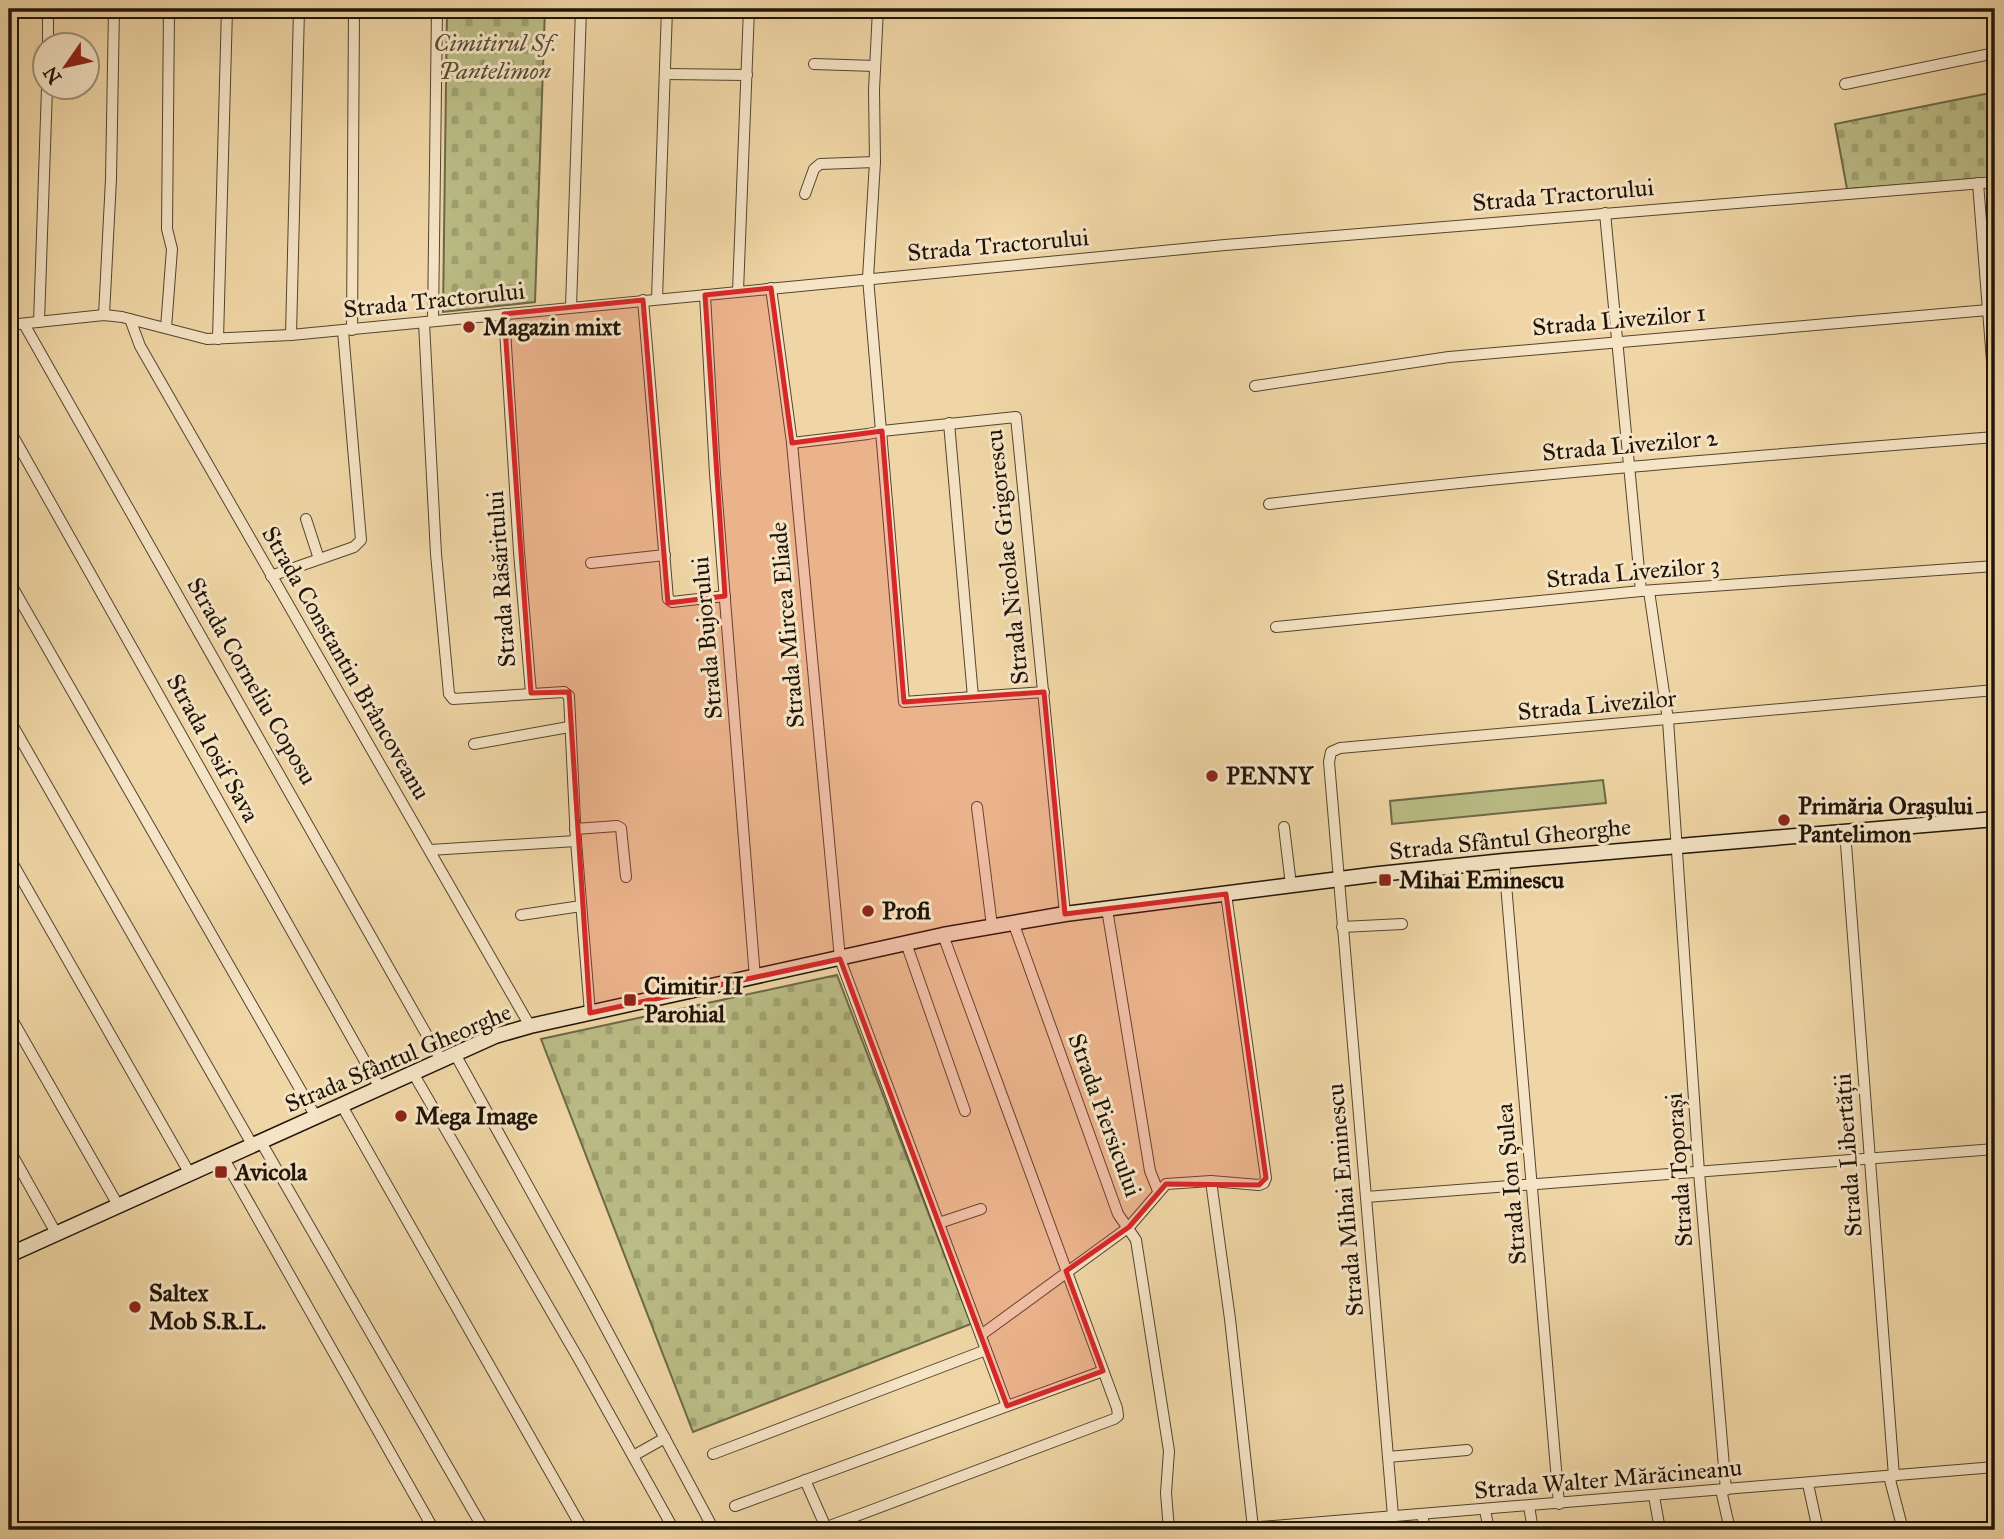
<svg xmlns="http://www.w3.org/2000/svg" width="2004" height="1539" font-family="'IM FELL Great Primer',serif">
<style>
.cemetery{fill:url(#cemetery-stones);stroke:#6d6847;stroke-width:2}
.green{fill:#bbbd86;stroke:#6d6847;stroke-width:2}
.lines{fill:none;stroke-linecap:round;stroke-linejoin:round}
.street-casing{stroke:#534430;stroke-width:12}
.secondary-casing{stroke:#1f1408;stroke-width:17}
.street{stroke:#f5e4c5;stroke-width:10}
.secondary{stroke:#f5e4c5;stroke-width:14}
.marked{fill:#d62828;fill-opacity:0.2;stroke:#d62828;stroke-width:5;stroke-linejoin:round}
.poi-dot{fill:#8f2418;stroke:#f5e4c5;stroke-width:2.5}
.labels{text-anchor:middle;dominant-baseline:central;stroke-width:6;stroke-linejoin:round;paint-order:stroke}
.park-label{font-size:24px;font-style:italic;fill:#564f34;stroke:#f5e4c5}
.street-label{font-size:24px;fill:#1f1408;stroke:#f5e4c5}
.poi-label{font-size:24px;font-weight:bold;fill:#1f1408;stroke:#f5e4c5;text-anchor:start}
</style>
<defs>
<pattern id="cemetery-stones" width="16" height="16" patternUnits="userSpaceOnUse" patternTransform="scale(1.75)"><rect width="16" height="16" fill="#bbbd86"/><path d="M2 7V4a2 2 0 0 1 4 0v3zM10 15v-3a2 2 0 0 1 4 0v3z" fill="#a0a272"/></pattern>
</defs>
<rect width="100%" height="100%" fill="#f0d6a6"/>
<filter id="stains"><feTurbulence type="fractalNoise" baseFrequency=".00286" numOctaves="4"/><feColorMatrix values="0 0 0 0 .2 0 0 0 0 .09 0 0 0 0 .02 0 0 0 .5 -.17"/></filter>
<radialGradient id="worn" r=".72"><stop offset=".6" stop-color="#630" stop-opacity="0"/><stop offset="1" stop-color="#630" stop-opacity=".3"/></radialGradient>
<g class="cemetery">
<polygon points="447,9 545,9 535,302 443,312"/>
<polygon points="1995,92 1995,178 1847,189 1835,124"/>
<polygon points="837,975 971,1324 693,1432 541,1039"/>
</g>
<polygon class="green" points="1603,780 1606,803 1392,824 1390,801"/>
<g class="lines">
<g class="street-casing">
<g id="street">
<polyline points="878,9 874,90 875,162 868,278 904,702 1044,692"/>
<polyline points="48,46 48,9"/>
<polyline points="814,64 875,66"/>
<polyline points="665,74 747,75"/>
<polyline points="1845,84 1995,53"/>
<polyline points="1978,183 1995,399"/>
<polyline points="805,194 814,169 820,164 875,162"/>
<polyline points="1605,213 1641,591"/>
<polyline points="771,288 792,443 840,959 1007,1406"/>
<polyline points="738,291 749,9"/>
<polyline points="705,295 715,474 755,978"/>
<polyline points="657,299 667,9"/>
<polyline points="643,300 668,599 672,602 725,596"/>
<polyline points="571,307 581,9"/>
<polyline points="504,314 519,552 531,693"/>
<polyline points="104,315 111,179 114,9"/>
<polyline points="130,319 140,346 530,1026"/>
<polyline points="433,321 437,9"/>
<polyline points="39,322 47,88"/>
<polyline points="424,323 436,554 449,694 453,699 564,692 569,696 576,841 590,1013"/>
<polyline points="24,324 441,1060"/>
<polyline points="9,325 104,315 122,317 207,339 291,335 1225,245 1995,182"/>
<polyline points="166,328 172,249 167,229 169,9"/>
<polyline points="352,330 354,9"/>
<polyline points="291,335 299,9"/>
<polyline points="218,339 227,9"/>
<polyline points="1255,386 1449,357 1988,310"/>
<polyline points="949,423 973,697"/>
<polyline points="9,429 380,1088"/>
<polyline points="792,443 868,434 882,431 1016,417 1065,914"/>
<path d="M1269,504C1511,475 1753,456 1995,437"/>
<polyline points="306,519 319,559"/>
<polyline points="591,563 665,555"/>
<polyline points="271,576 354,547 361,540 343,331"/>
<polyline points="9,581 316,1117"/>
<polyline points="1649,591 1668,720 1699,1172 1726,1490"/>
<polyline points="1276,627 1641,591 1995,566"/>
<polyline points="9,719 253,1146"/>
<polyline points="474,744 569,727"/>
<polyline points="977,807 992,926"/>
<polyline points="1284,827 1291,885"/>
<polyline points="575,829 617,826 621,828 626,877"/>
<polyline points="1845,831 1894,1476"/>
<polyline points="430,850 576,841"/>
<polyline points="9,857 190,1174"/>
<polyline points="1504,861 1559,1504"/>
<polyline points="1107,909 1150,1171 1158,1191"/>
<polyline points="521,915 581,906"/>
<polyline points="1013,922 1118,1214 1136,1240 1169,1451 1166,1493 1169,1530"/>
<polyline points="1342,927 1402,924"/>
<polyline points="906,943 965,1111"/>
<polyline points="9,1014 118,1205"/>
<polyline points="455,1054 586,1291 714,1530"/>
<polyline points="413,1073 581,1363 674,1530"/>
<polyline points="342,1106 583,1530"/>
<polyline points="261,1142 484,1530"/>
<polyline points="9,1149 56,1233"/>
<polyline points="224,1159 434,1530"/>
<polyline points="1211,1181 1230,1319 1253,1528"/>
<polyline points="1366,1197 1995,1149"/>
<polyline points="939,1223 981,1209"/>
<polyline points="981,1335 1129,1227 1166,1184 1211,1181 1259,1185 1264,1183 1266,1178 1226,894"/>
<polyline points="713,1454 986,1350"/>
<polyline points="633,1456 665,1438"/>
<polyline points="1388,1457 1467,1450"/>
<polyline points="1889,1476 1903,1530"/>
<polyline points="805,1480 827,1530"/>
<polyline points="1808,1484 1818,1530"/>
<polyline points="1721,1490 1730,1530"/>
<polyline points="1654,1496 1660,1530"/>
<polyline points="735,1506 1103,1371"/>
<polyline points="1529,1506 1533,1530"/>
<polyline points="1485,1510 1489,1530"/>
<polyline points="1422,1514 1425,1530"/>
<polyline points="1393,1516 1329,762 1331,752 1340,748 1995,690"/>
<polyline points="819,1530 1114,1419 1118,1416 1117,1408 943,935"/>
<polyline points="921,1530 925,1528"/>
<polyline points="1224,1530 1995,1467"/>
</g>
</g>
<g class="secondary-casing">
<polyline id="secondary" points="9,1255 495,1036 530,1026 943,935 1065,914 1379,874 1504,861 1995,819"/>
</g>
<use href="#street" class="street"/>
<use href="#secondary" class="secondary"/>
</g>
<path class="marked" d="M771,288L792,443L882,431L904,702L1044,692L1065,914L1226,894L1266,1178L1259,1185L1166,1184L1129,1227L1066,1271L1103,1371L1007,1406L840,959L590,1013L569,692L531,693L504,314L643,300L668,603L725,596L705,295Z"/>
<g class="poi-dot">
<circle cx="469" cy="327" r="7"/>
<circle cx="1212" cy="776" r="7"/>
<circle cx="1784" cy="820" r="7"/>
<rect x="1378" y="873" width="14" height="14" rx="3.5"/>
<circle cx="868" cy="911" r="7"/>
<rect x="623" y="993" width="14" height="14" rx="3.5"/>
<circle cx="401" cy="1116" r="7"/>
<rect x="214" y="1165" width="14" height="14" rx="3.5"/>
<circle cx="135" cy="1307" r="7"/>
</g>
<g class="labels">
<g class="park-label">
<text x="495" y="43">Cimitirul Sf.<tspan x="495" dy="28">Pantelimon</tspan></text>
</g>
<g class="street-label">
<text transform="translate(1563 195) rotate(-5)">Strada Tractorului</text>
<text transform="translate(998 245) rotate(-5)">Strada Tractorului</text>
<text transform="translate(434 300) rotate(-6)">Strada Tractorului</text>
<text transform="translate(1619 320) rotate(-5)">Strada Livezilor 1</text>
<text transform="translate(1630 445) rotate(-5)">Strada Livezilor 2</text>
<text transform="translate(1007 557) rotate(-96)">Strada Nicolae Grigorescu</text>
<text transform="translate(1633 572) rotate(-5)">Strada Livezilor 3</text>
<text transform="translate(501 579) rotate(-94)">Strada Răsăritului</text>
<text transform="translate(787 625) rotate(-95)">Strada Mircea Eliade</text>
<text transform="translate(707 638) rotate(-95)">Strada Bujorului</text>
<text transform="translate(346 663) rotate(60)">Strada Constantin Brâncoveanu</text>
<text transform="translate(252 681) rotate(60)">Strada Corneliu Coposu</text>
<text transform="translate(1597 705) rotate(-5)">Strada Livezilor</text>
<text transform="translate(213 748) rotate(61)">Strada Iosif Sava</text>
<text transform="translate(1510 839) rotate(-6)">Strada Sfântul Gheorghe</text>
<text transform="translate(398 1058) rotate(-23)">Strada Sfântul Gheorghe</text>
<text transform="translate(1105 1115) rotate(70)">Strada Piersicului</text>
<text transform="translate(1848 1155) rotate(-94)">Strada Libertății</text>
<text transform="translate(1679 1170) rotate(-94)">Strada Toporași</text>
<text transform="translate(1511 1184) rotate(-95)">Strada Ion Șulea</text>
<text transform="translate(1345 1200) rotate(-95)">Strada Mihai Eminescu</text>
<text transform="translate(1608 1479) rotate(-5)">Strada Walter Mărăcineanu</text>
</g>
<g class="poi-label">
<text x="483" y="327">Magazin mixt</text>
<text x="1226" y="776">PENNY</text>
<text x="1798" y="806">Primăria Orașului<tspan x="1798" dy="28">Pantelimon</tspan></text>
<text x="1399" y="880">Mihai Eminescu</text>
<text x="882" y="911">Profi</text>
<text x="644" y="986">Cimitir II<tspan x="644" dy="28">Parohial</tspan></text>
<text x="415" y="1116">Mega Image</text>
<text x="235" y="1172">Avicola</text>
<text x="149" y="1293">Saltex<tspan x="149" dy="28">Mob S.R.L.</tspan></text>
</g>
</g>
<rect width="2004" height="1539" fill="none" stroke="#f0d6a6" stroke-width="35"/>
<rect x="10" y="10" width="1983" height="1518" fill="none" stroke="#1f1408" stroke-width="3.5"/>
<rect x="18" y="18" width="1969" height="1504" fill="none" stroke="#1f1408" stroke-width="2"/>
<g transform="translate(66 66) rotate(236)"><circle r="33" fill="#f5e4c5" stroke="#9f9179" stroke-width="2"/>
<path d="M0-5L12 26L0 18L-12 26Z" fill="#8f2418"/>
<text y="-10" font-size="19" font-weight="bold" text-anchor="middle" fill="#1f1408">N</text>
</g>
<rect width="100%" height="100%" filter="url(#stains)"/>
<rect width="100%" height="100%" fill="url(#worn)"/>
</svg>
